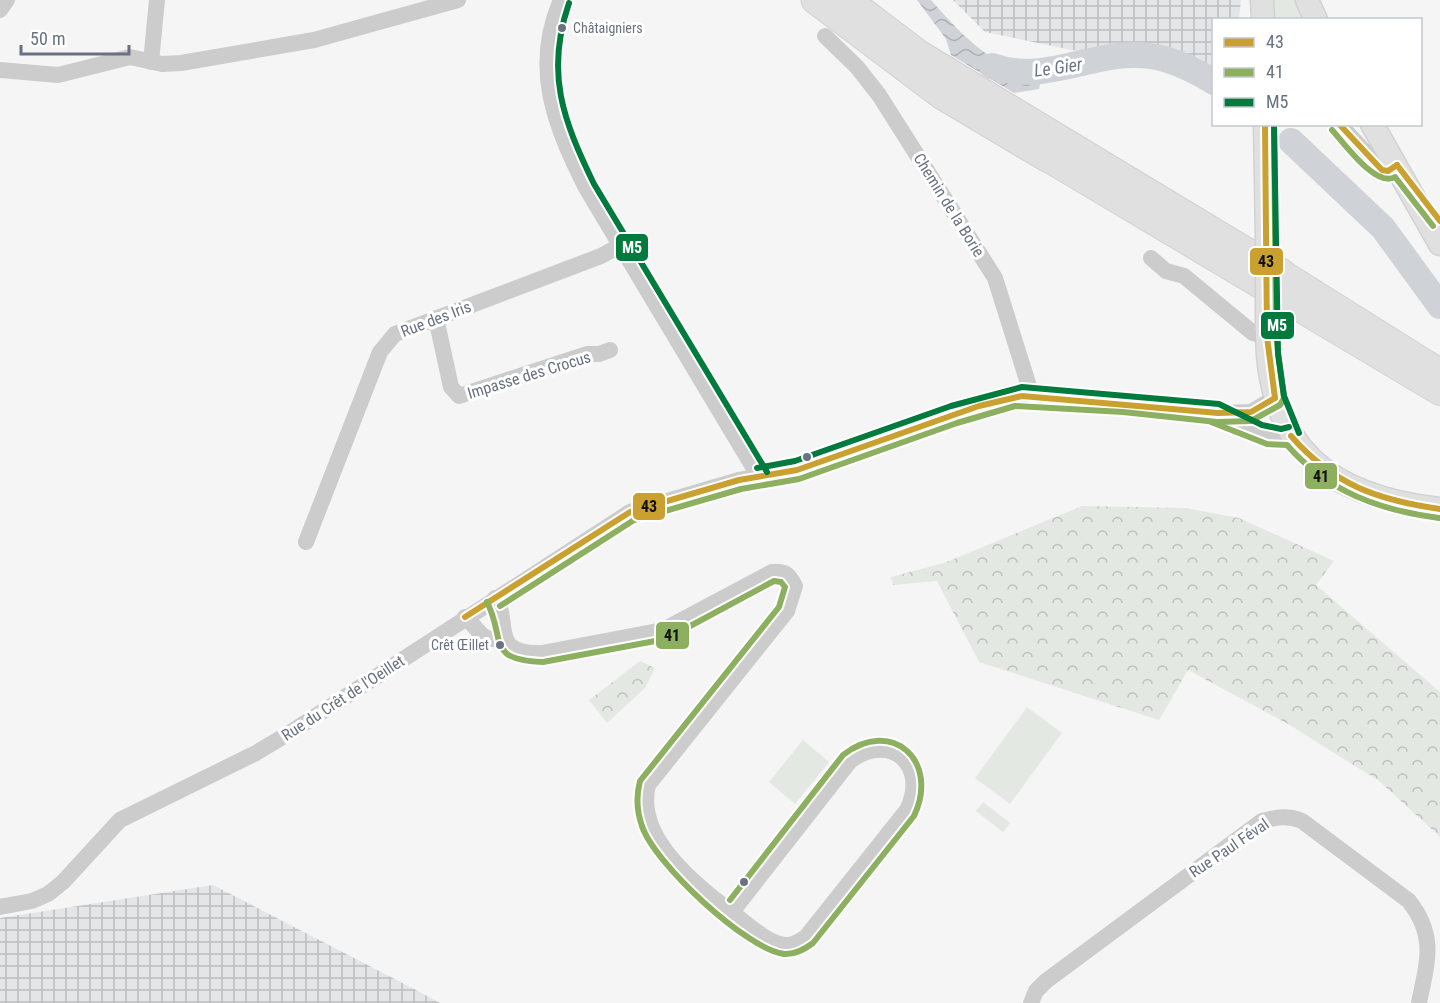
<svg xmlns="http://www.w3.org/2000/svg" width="1440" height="1003" font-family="'Roboto Condensed',sans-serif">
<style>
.industrial{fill:url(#industrial-grid)}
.grass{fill:url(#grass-tufts)}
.forest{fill:url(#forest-crowns)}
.garden{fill:#e4e8e3}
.water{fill:url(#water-waves)}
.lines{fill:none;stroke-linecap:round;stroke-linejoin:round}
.river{stroke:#cfd3d7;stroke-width:26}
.secondary-casing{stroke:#d1d2d3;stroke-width:25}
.primary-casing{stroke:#d1d2d3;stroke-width:28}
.trunk-casing{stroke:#d1d1d2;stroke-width:29}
.minor{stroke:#cccccd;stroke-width:16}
.secondary{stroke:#e0e0e1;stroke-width:22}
.primary{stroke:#e0e0e1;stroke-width:26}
.trunk{stroke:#e0e0e1;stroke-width:27}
.secondary-bridge-casing{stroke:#d1d2d3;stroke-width:25;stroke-linecap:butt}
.secondary-bridge{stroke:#e0e0e1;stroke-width:22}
.bus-1-casing{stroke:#fff;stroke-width:10}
.bus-2-casing{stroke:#fff;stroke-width:10}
.bus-3-casing{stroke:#fff;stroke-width:10}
.bus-1{stroke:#caa131;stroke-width:6}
.bus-2{stroke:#8db060;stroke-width:6}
.bus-3{stroke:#007b3d;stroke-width:6}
.bus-dot{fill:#697281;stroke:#fff;stroke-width:2}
.labels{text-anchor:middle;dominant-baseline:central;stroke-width:6;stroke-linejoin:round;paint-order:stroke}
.bus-label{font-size:14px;fill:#697281;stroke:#fff;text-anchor:start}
.street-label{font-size:16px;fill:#697281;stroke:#fff}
.water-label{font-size:18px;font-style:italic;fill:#6a7884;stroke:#fff}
.line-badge{stroke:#fff;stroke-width:2}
.badge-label{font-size:16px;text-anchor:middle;font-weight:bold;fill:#fff}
.pale-badge-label{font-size:16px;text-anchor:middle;font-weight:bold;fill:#111}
</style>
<defs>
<pattern id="industrial-grid" width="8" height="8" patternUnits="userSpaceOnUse" patternTransform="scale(1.5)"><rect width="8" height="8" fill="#e4e5e6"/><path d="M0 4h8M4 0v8" fill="none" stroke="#bdbec0"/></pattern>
<pattern id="grass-tufts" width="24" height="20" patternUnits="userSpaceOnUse" patternTransform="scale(1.5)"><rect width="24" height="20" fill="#e4e8e3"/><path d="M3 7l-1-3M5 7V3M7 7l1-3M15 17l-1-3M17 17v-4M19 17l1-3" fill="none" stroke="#bdc0bd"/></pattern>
<pattern id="forest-crowns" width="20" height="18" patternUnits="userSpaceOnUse" patternTransform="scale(1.5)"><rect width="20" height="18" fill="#e4e8e3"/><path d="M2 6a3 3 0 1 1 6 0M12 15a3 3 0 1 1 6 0" fill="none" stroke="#bdc0bd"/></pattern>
<pattern id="water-waves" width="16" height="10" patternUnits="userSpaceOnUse" patternTransform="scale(1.5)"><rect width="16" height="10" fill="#cfd3d7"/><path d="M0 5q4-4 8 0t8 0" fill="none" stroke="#acb0b4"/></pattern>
</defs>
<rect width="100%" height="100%" fill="#f5f5f5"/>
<g class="industrial">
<polygon points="953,0 1241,0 1239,19 1214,20 1213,79 985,32"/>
<polygon points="213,885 414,989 440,1003 0,1003 0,918"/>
</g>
<polygon class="grass" points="1270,0 1296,0 1304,19 1271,19"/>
<g class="forest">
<polygon points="1082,506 1185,508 1239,518 1334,561 1316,585 1440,692 1440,837 1379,781 1288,724 1188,670 1159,720 979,662 937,581 893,585 891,577 944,563"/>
<polygon points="640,661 655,668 645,688 607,723 589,700"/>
</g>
<g class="garden">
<polygon points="1027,707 1062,733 1010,804 975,778"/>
<polygon points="803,740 829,762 795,804 769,782"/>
<polygon points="983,802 1010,823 1003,832 976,811"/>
</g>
<path class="water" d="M917,0H931C962,35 994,71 1042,74L1039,89L1014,93L951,55L946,39Z"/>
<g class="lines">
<g class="river">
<path d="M992,66C1047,86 1095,48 1150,56C1173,59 1194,70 1214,82"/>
<polyline points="1291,141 1383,228 1440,306"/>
</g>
<g class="secondary-casing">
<g id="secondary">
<polyline points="1262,0 1263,20"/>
<polyline points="1307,0 1316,20"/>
<polyline points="1265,124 1267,237"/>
<polyline points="1372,124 1440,244"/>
<path d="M1267,330C1267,448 1328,497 1440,509"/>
</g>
</g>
<g class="primary-casing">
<g id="primary">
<polyline points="1047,158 1440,392"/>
<polyline points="1282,273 1432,367"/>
</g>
</g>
<g class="trunk-casing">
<g id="trunk">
<polyline points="815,0 941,95 1047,158"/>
<polyline points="848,0 919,54 1282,273"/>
</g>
</g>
<g class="minor">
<path d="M561,0C531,68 555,126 586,188L759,477"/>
<polyline points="0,10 7,0"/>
<polyline points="825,36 857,67 879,95 995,278 1032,396"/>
<polyline points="151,62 157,0"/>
<polyline points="0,70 58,75 130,57 162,64 181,63 314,40 458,0"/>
<polyline points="1339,124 1382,170 1388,171 1397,165"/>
<polyline points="1151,258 1166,271 1184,276 1253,333 1267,337"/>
<polyline points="436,318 451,387 459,396 587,354 599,354 610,350"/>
<path d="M1218,413C1241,425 1264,442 1291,436"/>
<polyline points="306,542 380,352 395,334 601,256 621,245"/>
<path d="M495,598C512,622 488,655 542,653L663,630L772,572C785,571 789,574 795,586L787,611L648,785C634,840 700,888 738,917C751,927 769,944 786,945C793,946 800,941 806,937L907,810C929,766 891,731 850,761L732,912"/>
<path d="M465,617C479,628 482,646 503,636"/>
<polyline points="0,907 32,901 48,894 63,882 120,820 256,753 291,732 630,512 739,480 797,470 954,414 1014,397 1124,403 1218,413 1251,412 1275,398"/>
<path d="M1031,1003L1036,991L1046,981L1262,821C1277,817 1288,815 1302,821L1409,901C1437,937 1427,962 1419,1003"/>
</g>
<use href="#secondary" class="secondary"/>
<use href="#primary" class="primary"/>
<use href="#trunk" class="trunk"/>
<g class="secondary-bridge-casing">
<polyline id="secondary-bridge" points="1267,237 1267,330"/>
</g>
<use href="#secondary-bridge" class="secondary-bridge"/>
<g class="bus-1-casing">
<g id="bus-1">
<polyline points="1265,124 1267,337 1275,398"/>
<polyline points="1339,124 1382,170 1388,171 1397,165"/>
<polyline points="1397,165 1440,221"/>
<path d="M1291,436C1334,485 1377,500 1440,509"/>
<polyline points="465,617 630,512 739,480 797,470 979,406 1022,396 1218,413 1251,412 1275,398"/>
</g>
</g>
<g class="bus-2-casing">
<g id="bus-2">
<path d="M1332,130C1345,144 1376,188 1395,177L1433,226"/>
<path d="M1211,422L1267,444L1287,445C1328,492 1379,510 1439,518"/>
<path d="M487,602C506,639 485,660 543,662L666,639L774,581L781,582L785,587L779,607L640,781C636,796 637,812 642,826C654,863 746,949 784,954C795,955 805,949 813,943L914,816C940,761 892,717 843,755L730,900"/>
<polyline points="500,606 634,520 741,489 799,479 957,423 1015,406 1123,412 1217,422 1251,421 1280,405 1284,398 1276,336 1274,124"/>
</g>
</g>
<g class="bus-3-casing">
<g id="bus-3">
<path d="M569,3C545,73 563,120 594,184L767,472"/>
<polyline points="1274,124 1278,354 1284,396 1299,433"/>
<polyline points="757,468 795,461 951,406 1022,387 1219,404 1262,425 1281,429 1289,427"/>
</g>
</g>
<use href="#bus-1" class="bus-1"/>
<use href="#bus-2" class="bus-2"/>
<use href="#bus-3" class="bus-3"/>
</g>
<g class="bus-dot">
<circle cx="562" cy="28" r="5"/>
<circle cx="807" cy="457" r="5"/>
<circle cx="500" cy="645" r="5"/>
<circle cx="744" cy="882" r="5"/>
</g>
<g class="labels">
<g class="bus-label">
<text x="573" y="28">Châtaigniers</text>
<text x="489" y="645" text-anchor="end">Crêt Œillet</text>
</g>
<g class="street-label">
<text transform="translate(949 205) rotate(58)">Chemin de la Borie</text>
<text transform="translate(436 319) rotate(-21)">Rue des Iris</text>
<text transform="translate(529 375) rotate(-17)">Impasse des Crocus</text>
<text transform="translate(343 698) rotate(-33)">Rue du Crêt de l'Oeillet</text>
<text transform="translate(1229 848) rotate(-34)">Rue Paul Féval</text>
</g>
<g class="water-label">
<text transform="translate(1058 67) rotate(-8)">Le Gier</text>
</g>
</g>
<g class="line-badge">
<rect x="615" y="233" width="34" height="29" rx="6" fill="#007b3d"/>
<rect x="1249" y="247" width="35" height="29" rx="6" fill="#caa131"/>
<rect x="1260" y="311" width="35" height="29" rx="6" fill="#007b3d"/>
<rect x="1304" y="462" width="34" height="28" rx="6" fill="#8db060"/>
<rect x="632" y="492" width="34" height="29" rx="6" fill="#caa131"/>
<rect x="655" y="621" width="35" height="29" rx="6" fill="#8db060"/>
</g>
<g class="badge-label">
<text x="632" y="253">M5</text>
<text x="1277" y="331">M5</text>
</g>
<g class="pale-badge-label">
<text x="1266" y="267">43</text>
<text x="1321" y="482">41</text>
<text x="649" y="512">43</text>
<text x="672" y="641">41</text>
</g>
<rect x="1212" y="18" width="210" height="108" fill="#ffffff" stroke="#c3c7cd" stroke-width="1.5"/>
<rect x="1224" y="38" width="30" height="9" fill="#caa131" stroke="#c3c7cd" stroke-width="1.5"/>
<text x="1266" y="48" font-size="18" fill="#697281">43</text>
<rect x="1224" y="68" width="30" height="9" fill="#8db060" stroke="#c3c7cd" stroke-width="1.5"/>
<text x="1266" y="78" font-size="18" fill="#697281">41</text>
<rect x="1224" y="98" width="30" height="9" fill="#007b3d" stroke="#c3c7cd" stroke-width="1.5"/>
<text x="1266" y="108" font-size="18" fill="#697281">M5</text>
<path d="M21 45v9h108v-9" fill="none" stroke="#697281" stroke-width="3"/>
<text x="30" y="45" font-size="18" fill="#697281" stroke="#ffffff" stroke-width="4.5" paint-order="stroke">50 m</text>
</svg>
